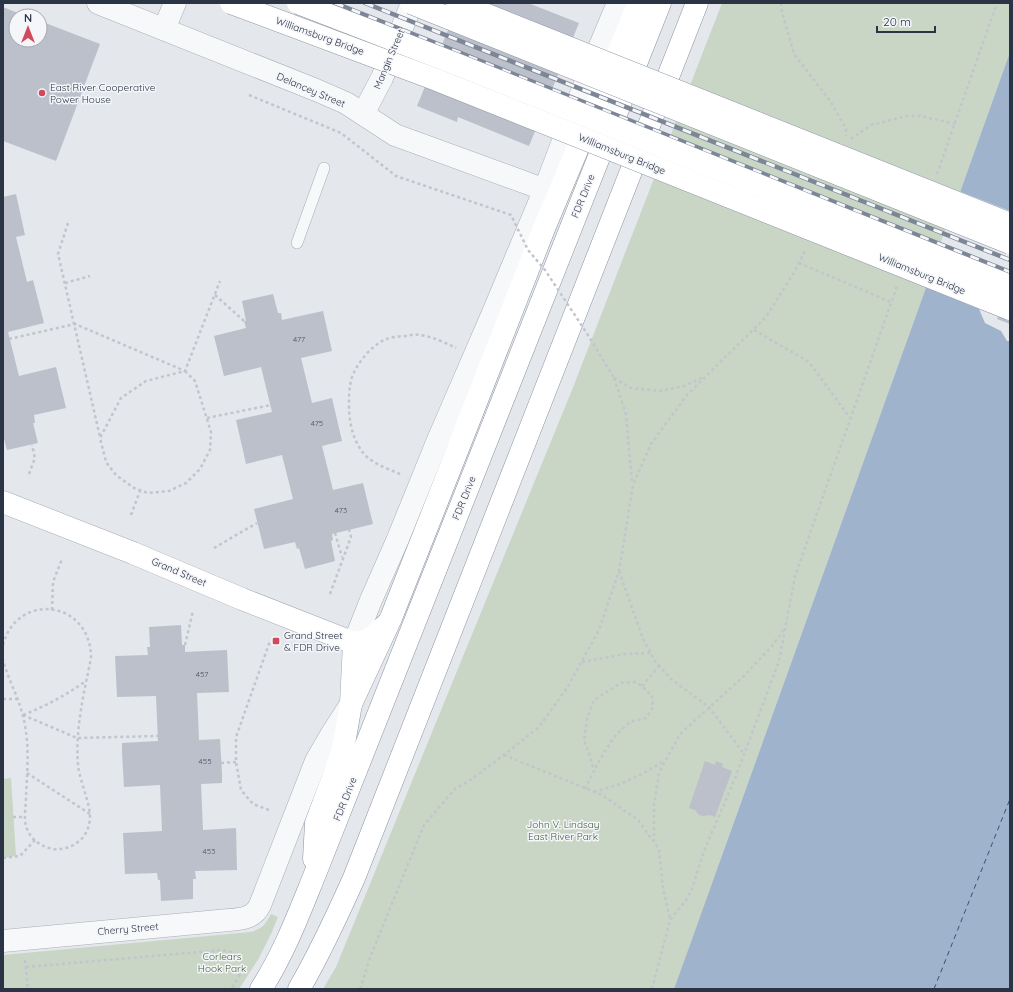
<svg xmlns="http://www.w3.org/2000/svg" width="1013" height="992" font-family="Quicksand,sans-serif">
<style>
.green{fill:#c9d6c5}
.water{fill:#9fb4cc}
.pier{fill:#e4e7ec}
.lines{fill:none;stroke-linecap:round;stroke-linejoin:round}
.ferry{stroke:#34527a;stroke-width:1;stroke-dasharray:5 4;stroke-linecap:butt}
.building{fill:#bbc0ca}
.lane-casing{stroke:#a9aeb7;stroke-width:12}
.street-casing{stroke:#a9aeb7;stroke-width:23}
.primary-casing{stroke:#a3abb8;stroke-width:23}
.highway-casing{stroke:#8b94a3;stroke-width:23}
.path{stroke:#c2c5cb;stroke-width:2.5;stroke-dasharray:3 3;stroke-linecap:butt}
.lane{stroke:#f7f8fa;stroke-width:11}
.street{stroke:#f7f8fa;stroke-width:22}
.primary{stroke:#fff;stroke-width:22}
.highway{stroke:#fff;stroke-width:22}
.rail-casing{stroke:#7d8696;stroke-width:4.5}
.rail{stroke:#f4f6f9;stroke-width:3;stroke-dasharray:9;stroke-linecap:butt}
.highway-bridge-casing{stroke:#8b94a3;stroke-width:23;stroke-linecap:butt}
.path-bridge{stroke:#c2c5cb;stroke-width:2.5;stroke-dasharray:3 3;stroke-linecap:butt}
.highway-bridge{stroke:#fff;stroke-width:22}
.poi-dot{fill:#d1495b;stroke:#f4f6f9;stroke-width:1.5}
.labels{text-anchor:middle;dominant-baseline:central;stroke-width:3;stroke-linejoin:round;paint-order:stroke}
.number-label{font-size:8px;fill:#4f5766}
.street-label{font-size:10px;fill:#2b3445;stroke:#f4f6f9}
.poi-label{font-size:10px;fill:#2b3445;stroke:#f4f6f9;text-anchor:start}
.park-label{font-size:10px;fill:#3f6138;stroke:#f4f6f9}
</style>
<rect width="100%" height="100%" fill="#e4e7ec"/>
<g class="green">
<polygon points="722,3 1010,3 1010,52 928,282 674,989 323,989 336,967 572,390"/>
<polygon points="11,778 16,856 3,858 3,779"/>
<path d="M271,914L278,917L271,934L259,958L239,989H3V955L251,932C263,928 265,925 271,914Z"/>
</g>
<polygon class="water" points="1010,52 1010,989 674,989 928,282"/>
<polygon class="pier" points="959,191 1010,211 1010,341 1007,341 1001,331 985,323 979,309 925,287"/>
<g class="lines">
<polyline class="ferry" points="934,989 1010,799"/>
</g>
<g class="building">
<polygon points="459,3 528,3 579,23 529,146 458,117 457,122 417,106"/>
<polygon points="3,7 25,16 16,16 16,40 40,40 40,21 100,44 56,161 3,141"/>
<polygon points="16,194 25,235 16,237 27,282 33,280 44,323 8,332 19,376 56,367 66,408 34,415 35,423 33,423 38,443 7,450 3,435 3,197"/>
<polygon points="1010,287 1010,324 997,319"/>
<polygon points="273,294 278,313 281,313 282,320 323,311 332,351 301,358 312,403 332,398 342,441 322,446 333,490 363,483 373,524 332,534 333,540 331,541 335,561 305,569 299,548 297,549 295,542 264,549 254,509 293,499 282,455 246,464 244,455 236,420 272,412 261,367 224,376 214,336 246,328 244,321 246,321 242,301"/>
<polygon points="181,625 182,645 185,645 185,652 227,650 229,692 197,693 199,740 220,739 222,774 222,783 201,784 203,830 236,828 237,870 195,871 196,879 193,879 193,899 161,901 160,880 158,880 157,873 125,874 123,833 162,831 160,785 124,787 122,752 122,743 158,741 156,696 117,697 115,656 148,655 147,647 150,647 149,627"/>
<polygon points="705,761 715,765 716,761 723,764 722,767 732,771 715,817 710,815 703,816 699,815 695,810 689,808"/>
</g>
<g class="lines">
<g class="lane-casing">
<polyline id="lane" points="297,243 324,168"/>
</g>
<g class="street-casing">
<g id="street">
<polyline points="98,3 316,90 346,103 395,135 532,185 544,191"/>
<polyline points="164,29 175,3"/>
<polyline points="363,114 382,78 412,3"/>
<polyline points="354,643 371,600 397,541 438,440 495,308 544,191 592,65 618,3"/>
<path d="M3,941L229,920C242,919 254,918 260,905L316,761L331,735L351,704"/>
</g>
</g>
<g class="primary-casing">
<polyline id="primary" points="3,502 133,553 242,599 354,643 351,704"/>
</g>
<g class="highway-casing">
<g id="highway">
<polyline points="354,643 364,641 372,637 387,624"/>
<polyline points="314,859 316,823 341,756 345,738 351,704 391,618 470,418 545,226 639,3"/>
<path d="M261,989C283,955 298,916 313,879L660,3"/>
<path d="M299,989C320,953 337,916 354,878L697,3"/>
</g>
</g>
<g class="path">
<polyline points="781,3 782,12 794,54 831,102 846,129 846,136"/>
<polyline points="851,139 871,125 907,116 921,116 955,124"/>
<polyline points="937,174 997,3"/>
<polyline points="68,223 58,254 100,437"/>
<polyline points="799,263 891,302"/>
<polyline points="65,283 90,276"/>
<polyline points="215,295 244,321"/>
<polyline points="754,330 809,362 850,418"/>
<polyline points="9,339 75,324 185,371 220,281"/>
<polygon points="185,371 195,381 211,432 210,450 200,469 186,483 169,491 148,493 134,488 116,475 106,462 100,438 121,398 146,381"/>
<polyline points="614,378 626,414 632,483"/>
<polyline points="614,378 631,388 660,391 684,386 704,377"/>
<polyline points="207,418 271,405"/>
<polyline points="29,474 35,458 32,445"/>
<path d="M400,474C388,469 374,464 365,455C354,443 349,424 349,407C349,396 349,387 352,377C357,363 372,345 386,339C392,337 400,336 407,336C411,335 415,334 419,335C432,336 445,343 456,348"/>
<polyline points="131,515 140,491"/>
<polyline points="335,533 342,557"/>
<polyline points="214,548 257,523"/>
<polyline points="619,571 643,639 655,661 671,679 709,707 744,754"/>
<polyline points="330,594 351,537 349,529"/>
<polyline points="52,610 53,582 62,559"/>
<path d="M3,645C17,591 91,600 91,658C84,693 75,729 78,765C80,782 89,799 90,816C90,826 86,836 78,842C70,848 59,851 49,848C39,845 31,839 27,829C23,819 26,807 26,796C27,775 29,753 26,732C24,715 18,699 11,683C8,675 5,668 3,660"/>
<polyline points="185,645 193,611"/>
<polyline points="582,662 625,654 650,653"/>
<polyline points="642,686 659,666"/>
<polyline points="3,699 17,699"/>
<polyline points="23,715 77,738 158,736"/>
<path d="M23,715C46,706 66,695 86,681"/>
<polyline points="504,755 602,795 638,820 659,849 663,888 670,919"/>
<polyline points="221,763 236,762"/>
<polyline points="27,773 90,814"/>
<polyline points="585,789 594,771 590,756 584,740 587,719 594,700 621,683 635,682 642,686 652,696 653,707 646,718 630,722 615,736 603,754 594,771"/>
<polyline points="594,792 620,784 642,774 664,761"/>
<polyline points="269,810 253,804 241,790 236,762 236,737 270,641"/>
<polyline points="13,817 25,817"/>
<polyline points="654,842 654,805 659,773 680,734 743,677 772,646 785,628"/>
<polyline points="3,858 20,856 35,840"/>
<polyline points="25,960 28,989"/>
<path d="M26,967L222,950C226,951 231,951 234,953C250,961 238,979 231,989"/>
<polyline points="360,989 371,955 424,825 455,789 469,781 504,755 539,727 567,688 599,630 619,571 633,485 651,444 687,395 766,317 795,271 806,249"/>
<polyline points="652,989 670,920 686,900 692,889 704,851 736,776 779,661 795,576 897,286"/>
</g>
<use href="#lane" class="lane"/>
<use href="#street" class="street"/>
<use href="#primary" class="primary"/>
<use href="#highway" class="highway"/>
<g class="rail-casing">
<g id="rail">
<polyline points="335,3 1010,272"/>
<polyline points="365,3 1010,260"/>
</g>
</g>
<use href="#rail" class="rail"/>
<g class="highway-bridge-casing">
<g id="highway-bridge">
<polyline points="231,3 437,80 1010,309"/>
<polyline points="298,3 456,64 1010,286"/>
<polyline points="411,3 1010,243"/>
<polyline points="457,3 1010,224"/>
</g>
</g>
<polyline class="path-bridge" points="249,95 341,133 396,176 511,215 528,250 545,270 586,332 614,378"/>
<use href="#highway-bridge" class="highway-bridge"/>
</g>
<g class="poi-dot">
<circle cx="42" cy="93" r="4"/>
<rect x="272" y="637" width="8" height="8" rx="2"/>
</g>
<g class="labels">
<g class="number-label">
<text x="299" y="339">477</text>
<text x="317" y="423">475</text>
<text x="341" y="510">473</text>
<text x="202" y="674">457</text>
<text x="205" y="761">455</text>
<text x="209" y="851">453</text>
</g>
<g class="street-label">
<text transform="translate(320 36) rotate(20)">Williamsburg Bridge</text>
<text transform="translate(389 59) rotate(-67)">Mangin Street</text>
<text transform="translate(311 90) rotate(23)">Delancey Street</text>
<text transform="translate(622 154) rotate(22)">Williamsburg Bridge</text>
<text transform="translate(583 196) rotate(-68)">FDR Drive</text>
<text transform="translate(922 274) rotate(22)">Williamsburg Bridge</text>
<text transform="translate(464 498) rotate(-68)">FDR Drive</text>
<text transform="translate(179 572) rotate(23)">Grand Street</text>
<text transform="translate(345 799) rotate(-68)">FDR Drive</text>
<text transform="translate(128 929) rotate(-5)">Cherry Street</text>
</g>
<g class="poi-label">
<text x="50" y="87">East River Cooperative<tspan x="50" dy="12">Power House</tspan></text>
<text x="284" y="635">Grand Street<tspan x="284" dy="12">&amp; FDR Drive</tspan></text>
</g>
<g class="park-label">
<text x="563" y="824">John V. Lindsay<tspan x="563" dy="12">East River Park</tspan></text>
<text x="222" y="956">Corlears<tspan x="222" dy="12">Hook Park</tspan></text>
</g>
</g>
<rect width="1013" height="992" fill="none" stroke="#2b3445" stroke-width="8"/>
<g transform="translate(28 28)"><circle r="19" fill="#f4f6f9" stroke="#a4a8b1"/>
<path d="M0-3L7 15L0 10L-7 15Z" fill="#d1495b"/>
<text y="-6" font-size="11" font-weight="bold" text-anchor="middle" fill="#2b3445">N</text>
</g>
<path d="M877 26v6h58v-6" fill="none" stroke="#2b3445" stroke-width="2"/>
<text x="883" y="26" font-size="12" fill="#2b3445" stroke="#f4f6f9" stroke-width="3" paint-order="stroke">20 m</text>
</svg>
